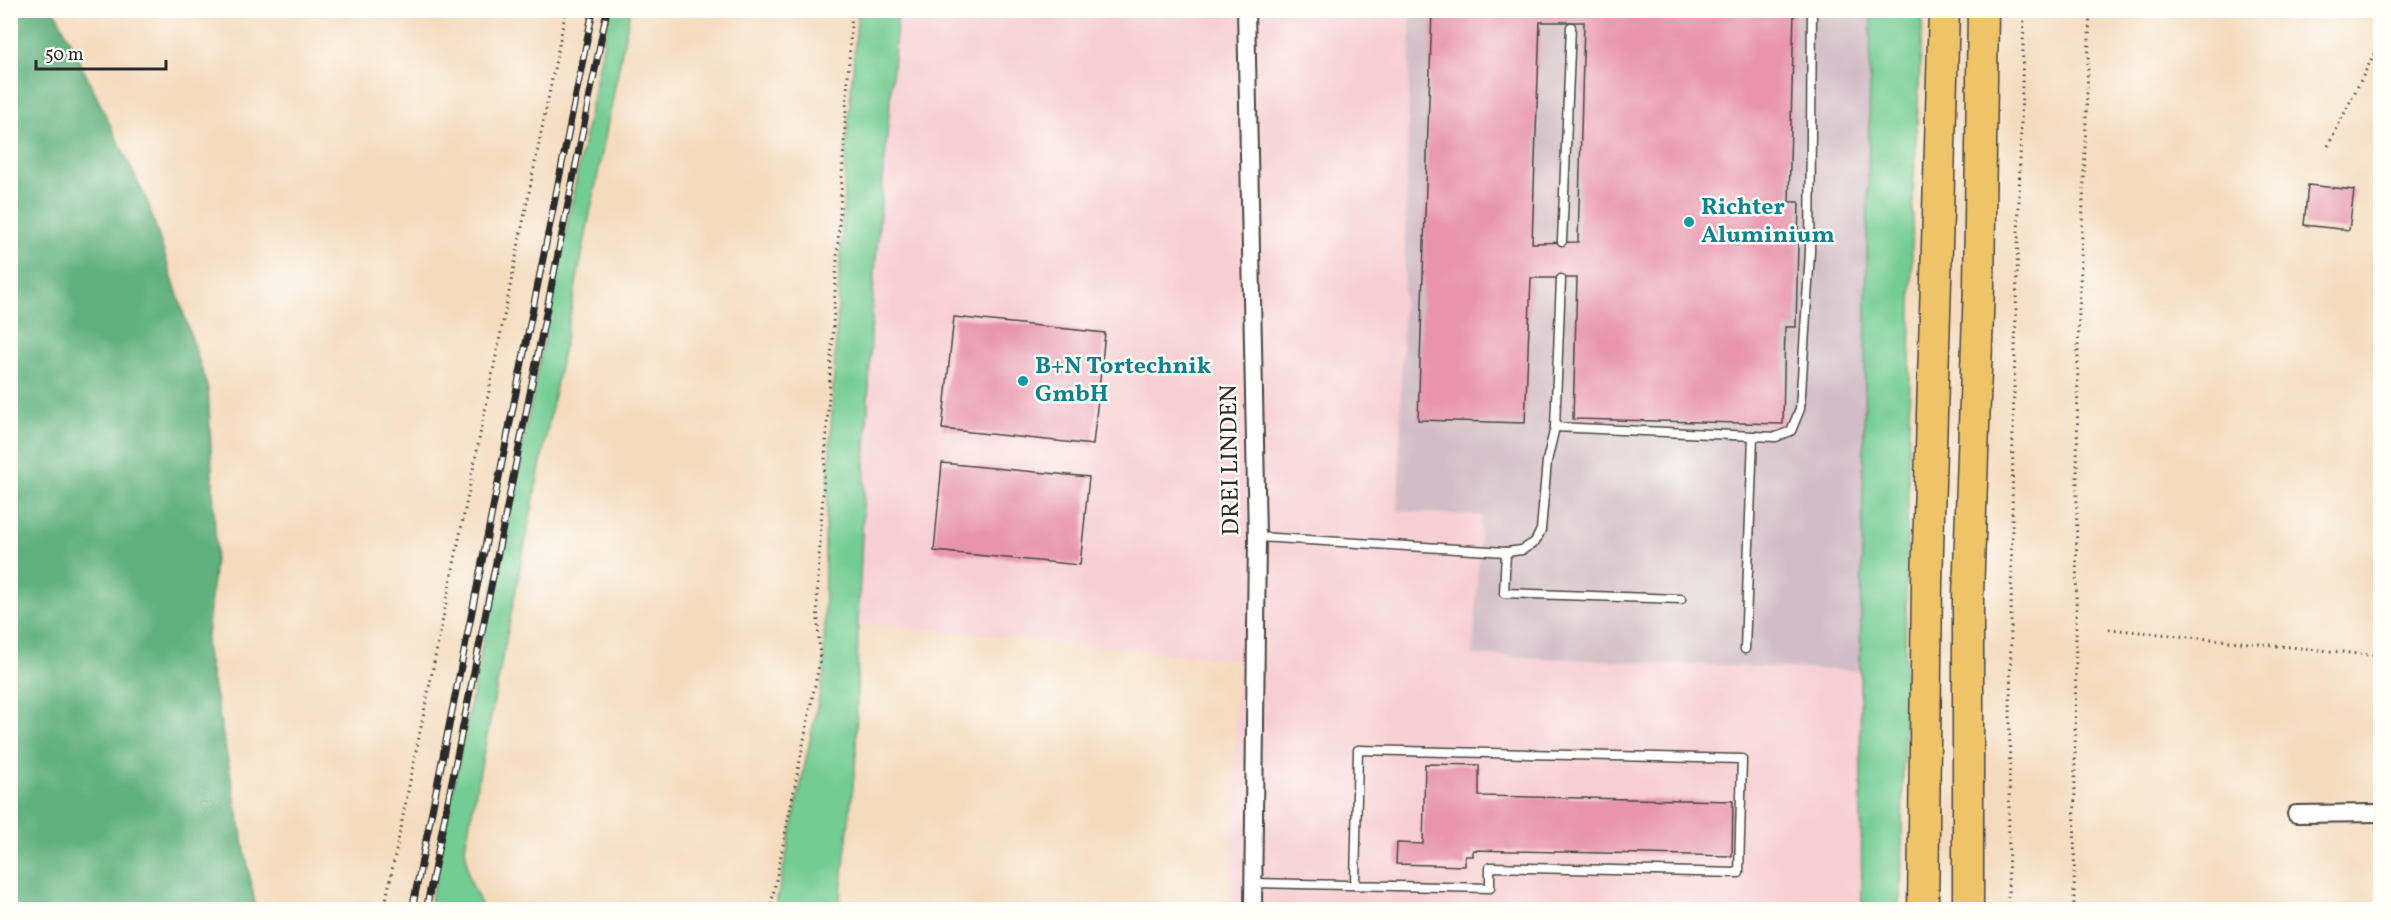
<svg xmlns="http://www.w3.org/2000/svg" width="2391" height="920" font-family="Vollkorn,serif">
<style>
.built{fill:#f7cfd2}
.industrial{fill:#d2bdc6}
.green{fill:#73cc93;stroke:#4f7c5f;stroke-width:1.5}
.forest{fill:#5eb07d;stroke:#446e54;stroke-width:1.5}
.building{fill:#e894ae;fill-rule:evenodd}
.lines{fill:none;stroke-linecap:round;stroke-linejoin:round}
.service-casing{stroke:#494541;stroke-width:11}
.minor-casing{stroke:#494541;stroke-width:20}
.motorway-casing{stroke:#494541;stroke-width:33}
.path{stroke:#494541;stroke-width:3;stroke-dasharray:1.5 4.5;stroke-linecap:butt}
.service{stroke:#fff;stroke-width:8}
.minor{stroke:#fff;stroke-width:16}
.motorway{stroke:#efc469;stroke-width:30}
.rail-casing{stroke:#2b2b2b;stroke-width:7}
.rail{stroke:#fdfcf7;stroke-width:4.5;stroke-dasharray:14;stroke-linecap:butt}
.culture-dot{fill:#0f9aa8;stroke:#fdfcf7;stroke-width:2}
.labels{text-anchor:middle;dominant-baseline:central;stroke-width:5;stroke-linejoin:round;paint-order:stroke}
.culture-label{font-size:24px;font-weight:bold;fill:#0d838f;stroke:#fdfcf7;text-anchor:start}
.street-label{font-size:24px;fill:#2b2b2b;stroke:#fdfcf7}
</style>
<rect width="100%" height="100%" fill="#fdfcf7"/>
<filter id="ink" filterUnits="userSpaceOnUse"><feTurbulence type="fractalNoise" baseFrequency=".0167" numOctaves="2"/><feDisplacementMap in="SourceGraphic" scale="12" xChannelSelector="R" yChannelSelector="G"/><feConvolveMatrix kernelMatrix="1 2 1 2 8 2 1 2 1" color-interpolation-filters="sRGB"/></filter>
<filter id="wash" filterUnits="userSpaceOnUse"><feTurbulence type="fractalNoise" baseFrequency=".008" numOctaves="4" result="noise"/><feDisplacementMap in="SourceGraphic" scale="24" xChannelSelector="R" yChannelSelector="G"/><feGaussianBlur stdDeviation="1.35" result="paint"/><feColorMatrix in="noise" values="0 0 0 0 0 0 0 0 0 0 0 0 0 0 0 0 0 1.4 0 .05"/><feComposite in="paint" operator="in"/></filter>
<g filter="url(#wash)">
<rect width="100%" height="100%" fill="#f4dbbe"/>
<polygon class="built" points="898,11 1871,11 1860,671 1862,909 1229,909 1237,660 858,623 873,293"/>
<polygon class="industrial" points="1411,11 1871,11 1860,671 1473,655 1481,516 1398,511"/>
<g class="green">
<polygon points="610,11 630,11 465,847 469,878 483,909 429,909"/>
<polygon points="858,11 898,11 873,293 858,623 856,758 839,909 775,909 824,673 825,541 847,135"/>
<polygon points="1871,11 1923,11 1913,195 1901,893 1897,910 1862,909 1860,671"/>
</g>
<polygon class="forest" points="10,11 55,11 148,203 208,389 216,550 206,646 256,909 11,909"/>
<g id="blocks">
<g class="building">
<path d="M1432,10H1794L1789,202H1799L1796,327H1785L1783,424L1573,419L1577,278H1531L1525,423L1418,420ZM1540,22H1584L1578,242L1532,243Z"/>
<polygon points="2308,185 2354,190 2349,230 2304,225"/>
<polygon points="954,317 1105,333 1093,445 942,429"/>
<polygon points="942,463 1089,477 1080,565 934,551"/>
<polygon points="1425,764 1479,765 1479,796 1733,801 1732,856 1473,850 1473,856 1465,856 1465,866 1396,864 1397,843 1423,844"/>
</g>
</g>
</g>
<g filter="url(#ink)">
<use href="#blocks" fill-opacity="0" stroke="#494541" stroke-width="1.5"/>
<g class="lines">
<g class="service-casing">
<g id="service">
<polyline points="1562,241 1571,27"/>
<polyline points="1555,427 1776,437 1791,431 1800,409 1810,252 1812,10"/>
<polyline points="1257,537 1506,552 1522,550 1535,542 1541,530 1547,461 1555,427 1561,279"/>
<polyline points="1506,552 1504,593 1681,599"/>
<polyline points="1745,649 1753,437"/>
<polyline points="1254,883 1490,888 1490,867 1739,873 1742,759 1358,750 1355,884"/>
</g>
</g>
<g class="minor-casing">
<g id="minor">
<polyline points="1246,10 1257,537 1253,910"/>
<polyline points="2296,814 2380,813"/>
</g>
</g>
<g class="motorway-casing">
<g id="motorway">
<polyline points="1923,910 1927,583 1944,10"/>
<polyline points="1968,910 1968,595 1979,286 1983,10"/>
</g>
</g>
<g class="path">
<polyline points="2328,146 2380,42"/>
<polyline points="2109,629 2380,656"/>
<polyline points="384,910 566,10"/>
<polyline points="770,910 820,660 817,604 819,559 852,10"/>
<polyline points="2008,910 2013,428 2024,10"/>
<polyline points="2074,910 2078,343 2090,10"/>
</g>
<use href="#service" class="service"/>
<use href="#minor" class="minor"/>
<use href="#motorway" class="motorway"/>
<g class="rail-casing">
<g id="rail">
<polyline points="412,910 593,10"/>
<polyline points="426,910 607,10"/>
</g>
</g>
<use href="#rail" class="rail"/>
</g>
</g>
<g class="culture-dot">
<circle cx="1689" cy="222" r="6"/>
<circle cx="1023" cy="381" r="6"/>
</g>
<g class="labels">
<g class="culture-label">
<text x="1701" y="208">Richter<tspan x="1701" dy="28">Aluminium</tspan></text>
<text x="1035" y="367">B+N Tortechnik<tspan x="1035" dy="28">GmbH</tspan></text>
</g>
<g class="street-label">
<text transform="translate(1231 460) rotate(-91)">DREI LINDEN</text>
</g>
</g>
<rect width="2391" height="920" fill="none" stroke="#fdfcf7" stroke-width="36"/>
<path d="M36 60v9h130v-9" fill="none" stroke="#2b2b2b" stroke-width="3"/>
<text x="45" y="60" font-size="18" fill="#2b2b2b" stroke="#fdfcf7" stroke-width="4.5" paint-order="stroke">50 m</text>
</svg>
